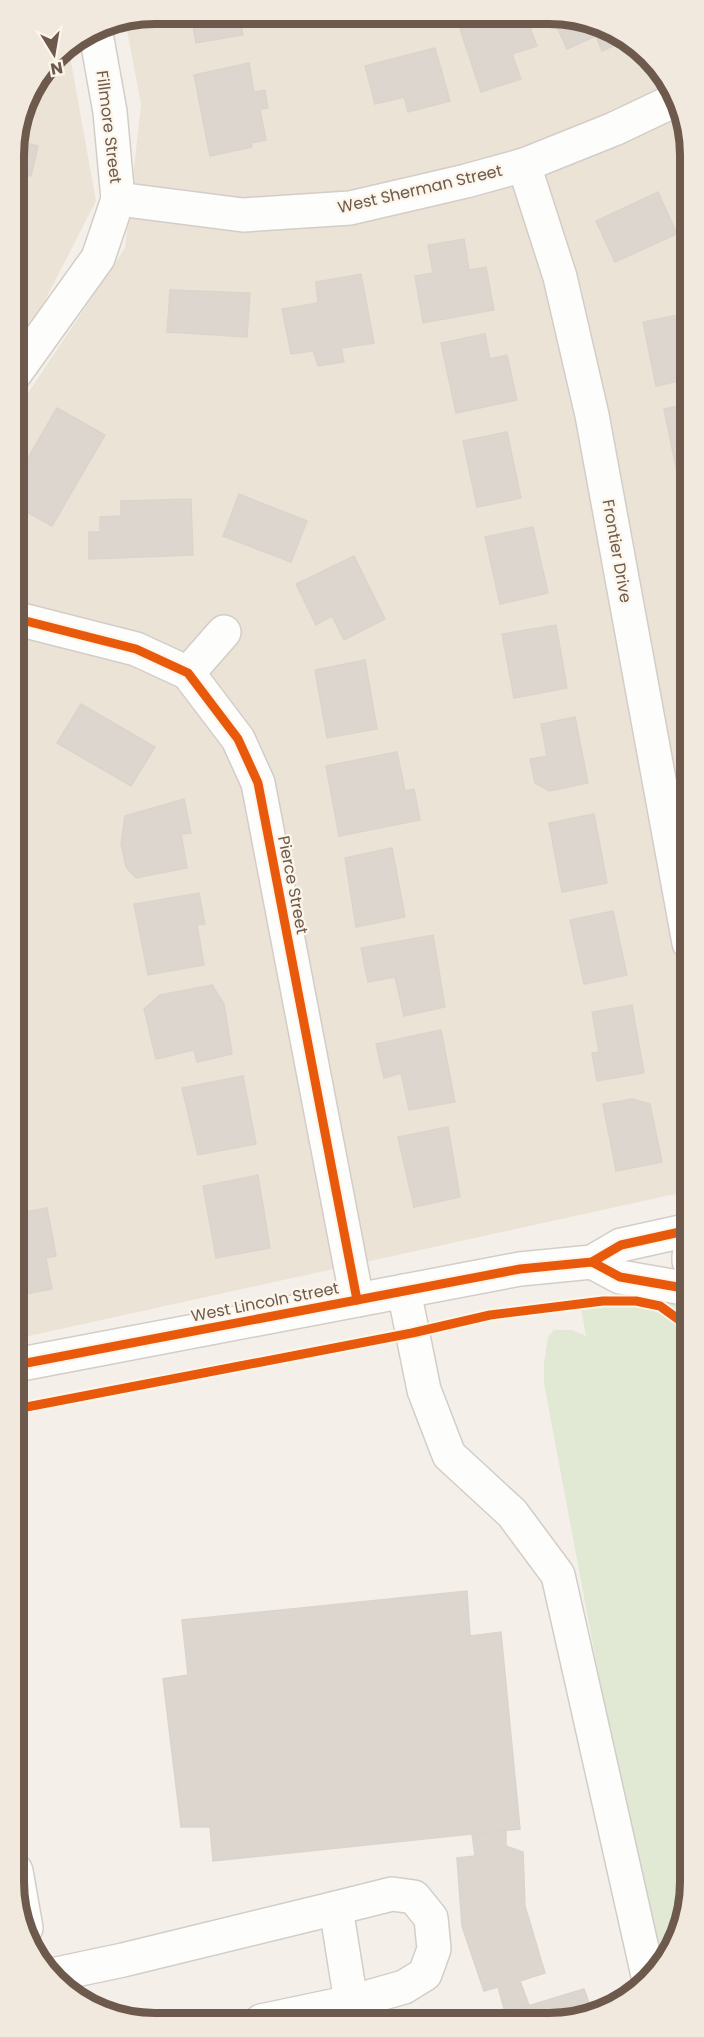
<svg xmlns="http://www.w3.org/2000/svg" width="704" height="2037" font-family="Poppins,sans-serif">
<style>
.residential{fill:#ece3d7}
.green{fill:#e1e9d5}
.building{fill:#ddd6cf;stroke:#dcd4cc;stroke-width:1.5}
.lines{fill:none;stroke-linecap:round;stroke-linejoin:round}
.minor-casing{stroke:#d3cdc7;stroke-width:36}
.minor{stroke:#fdfdfc;stroke-width:33}
.cycleway-casing{stroke:#fcf5ea;stroke-width:13}
.cycleway{stroke:#e8590c;stroke-width:9}
.labels{text-anchor:middle;dominant-baseline:central;stroke-width:4.5;stroke-linejoin:round;paint-order:stroke}
.street-label{font-size:16px;fill:#6e5a4d;stroke:#fcf5ea}
.rim{fill:none;stroke:#6e5a4d;stroke-width:8}
</style>
<rect width="100%" height="100%" fill="#f4f0e9"/>
<g class="residential">
<polygon points="155,14 577,16 649,55 688,127 689,1191 15,1339 14,414 125,248 141,104 125,20"/>
<polygon points="68,45 96,201 40,310 14,342 14,146 28,92 62,49"/>
</g>
<polygon class="green" points="689,1283 690,1891 680,1936 662,1965 618,1779 544,1383 544,1363 548,1337 554,1330 572,1330 586,1336 580,1303"/>
<g class="building">
<polygon points="191,14 239,14 243,35 196,43"/>
<polygon points="500,16 526,16 537,46 512,54 521,79 481,92 460,29"/>
<polygon points="552,16 577,16 624,41 602,51 596,36 567,49"/>
<polygon points="435,48 450,101 408,112 404,97 375,104 365,66"/>
<polygon points="249,63 254,92 265,90 268,108 260,109 266,140 251,143 252,147 210,156 194,75"/>
<polygon points="15,140 38,146 31,176 14,173"/>
<polygon points="658,192 677,234 615,262 596,221"/>
<polygon points="464,239 469,270 486,267 494,310 423,323 415,276 433,273 428,245"/>
<polygon points="361,274 374,343 341,348 344,362 318,366 313,351 291,354 282,309 318,303 316,282"/>
<polygon points="170,290 250,293 247,337 167,332"/>
<polygon points="688,313 688,379 656,386 643,322"/>
<polygon points="485,334 490,359 507,355 517,400 456,413 441,343"/>
<polygon points="688,404 688,480 679,482 664,409"/>
<polygon points="57,408 105,435 52,526 14,505 14,482"/>
<polygon points="507,432 521,498 477,507 463,441"/>
<polygon points="239,494 307,521 291,562 223,536"/>
<polygon points="191,499 193,555 89,559 89,532 100,532 100,517 121,516 121,501"/>
<polygon points="688,507 688,535 683,509"/>
<polygon points="533,527 548,593 500,604 485,537"/>
<polygon points="354,556 385,619 344,640 332,616 316,625 296,584"/>
<polygon points="556,625 567,688 514,698 502,634"/>
<polygon points="365,660 377,729 327,738 315,670"/>
<polygon points="81,704 155,747 131,786 57,743"/>
<polygon points="575,717 588,783 549,791 535,783 530,759 547,756 541,724"/>
<polygon points="397,752 405,791 414,789 420,820 339,836 326,766"/>
<polygon points="184,799 191,833 181,834 187,868 136,878 126,867 121,844 125,816"/>
<polygon points="594,814 607,883 562,892 549,823"/>
<polygon points="392,848 405,917 356,927 345,858"/>
<polygon points="199,893 205,924 197,925 204,965 148,975 134,904"/>
<polygon points="613,911 627,975 584,984 570,920"/>
<polygon points="433,935 445,1007 404,1016 395,977 368,982 361,948"/>
<polygon points="212,985 224,1004 232,1054 197,1062 194,1050 156,1059 144,1009 160,995"/>
<polygon points="632,1005 644,1073 597,1081 592,1053 599,1052 592,1012"/>
<polygon points="441,1030 455,1102 409,1110 401,1073 384,1078 376,1044"/>
<polygon points="243,1076 256,1144 198,1155 182,1088"/>
<polygon points="632,1099 650,1104 662,1162 616,1171 603,1104"/>
<polygon points="448,1127 460,1197 414,1207 398,1137"/>
<polygon points="258,1175 270,1248 216,1258 203,1186"/>
<polygon points="47,1208 56,1256 46,1258 52,1289 15,1296 15,1214"/>
<polygon points="467,1591 470,1636 501,1632 520,1829 213,1861 210,1827 181,1827 163,1679 188,1675 182,1620"/>
<polygon points="506,1830 506,1846 523,1852 525,1906 545,1973 520,1981 529,2005 505,2012 498,1987 484,1991 462,1926 457,1858 475,1856 472,1834"/>
<polygon points="584,1989 593,2014 577,2021 478,2021"/>
</g>
<g class="lines">
<g class="minor-casing">
<g id="minor">
<polyline points="524,165 560,277 592,415 689,943"/>
<polyline points="118,199 243,215 350,208 466,181 524,165 614,129 673,101"/>
<polyline points="14,375 98,258 118,199 110,112 95,28"/>
<polyline points="14,618 136,649 188,673 238,739 258,783 357,1300"/>
<polyline points="188,673 224,632"/>
<polyline points="689,1256 689,1261"/>
<polyline points="592,1262 620,1277 689,1289"/>
<polyline points="404,1291 424,1390 449,1455 512,1513 558,1575 649,1980"/>
<polyline points="16,1365 520,1269 592,1262 621,1245 689,1230"/>
<polyline points="16,1871 26,1928"/>
<polyline points="336,1908 392,1894 414,1897 431,1918 434,1949 425,1974 404,1987 351,2002"/>
<polyline points="52,1975 123,1960 336,1908 351,2002 261,2021"/>
</g>
</g>
<use href="#minor" class="minor"/>
<g class="cycleway-casing">
<g id="cycleway">
<polyline points="14,618 136,649 188,673 238,739 258,783 357,1300"/>
<polyline points="592,1262 620,1277 689,1289"/>
<polyline points="16,1365 520,1269 592,1262 621,1245 689,1230"/>
<polyline points="16,1409 412,1333 490,1315 603,1301 636,1301 660,1306 689,1327"/>
</g>
</g>
<use href="#cycleway" class="cycleway"/>
</g>
<g class="labels">
<g class="street-label">
<text transform="translate(109 127) rotate(83)">Fillmore Street</text>
<text transform="translate(420 189) rotate(-13)">West Sherman Street</text>
<text transform="translate(617 551) rotate(80)">Frontier Drive</text>
<text transform="translate(293 885) rotate(79)">Pierce Street</text>
<text transform="translate(265 1302) rotate(-11)">West Lincoln Street</text>
</g>
</g>
<path d="M0 0H704V2037H0ZM155 24H549A131 131 0 0 1 680 155V1882A131 131 0 0 1 549 2013H155A131 131 0 0 1 24 1882V155A131 131 0 0 1 155 24Z" fill="#f1e9dd" fill-rule="evenodd"/>
<path class="rim" d="M155 24H549A131 131 0 0 1 680 155V1882A131 131 0 0 1 549 2013H155A131 131 0 0 1 24 1882V155A131 131 0 0 1 155 24Z"/>
<g transform="translate(54 54) rotate(169)" stroke="#fcf5ea" stroke-width="4.5" paint-order="stroke">
<path d="M0-4.5L10 22L0 15L-10 22Z" fill="#6e5a4d"/>
<text y="-9" font-size="16" font-weight="bold" text-anchor="middle" fill="#6e5a4d">N</text>
</g>
</svg>
